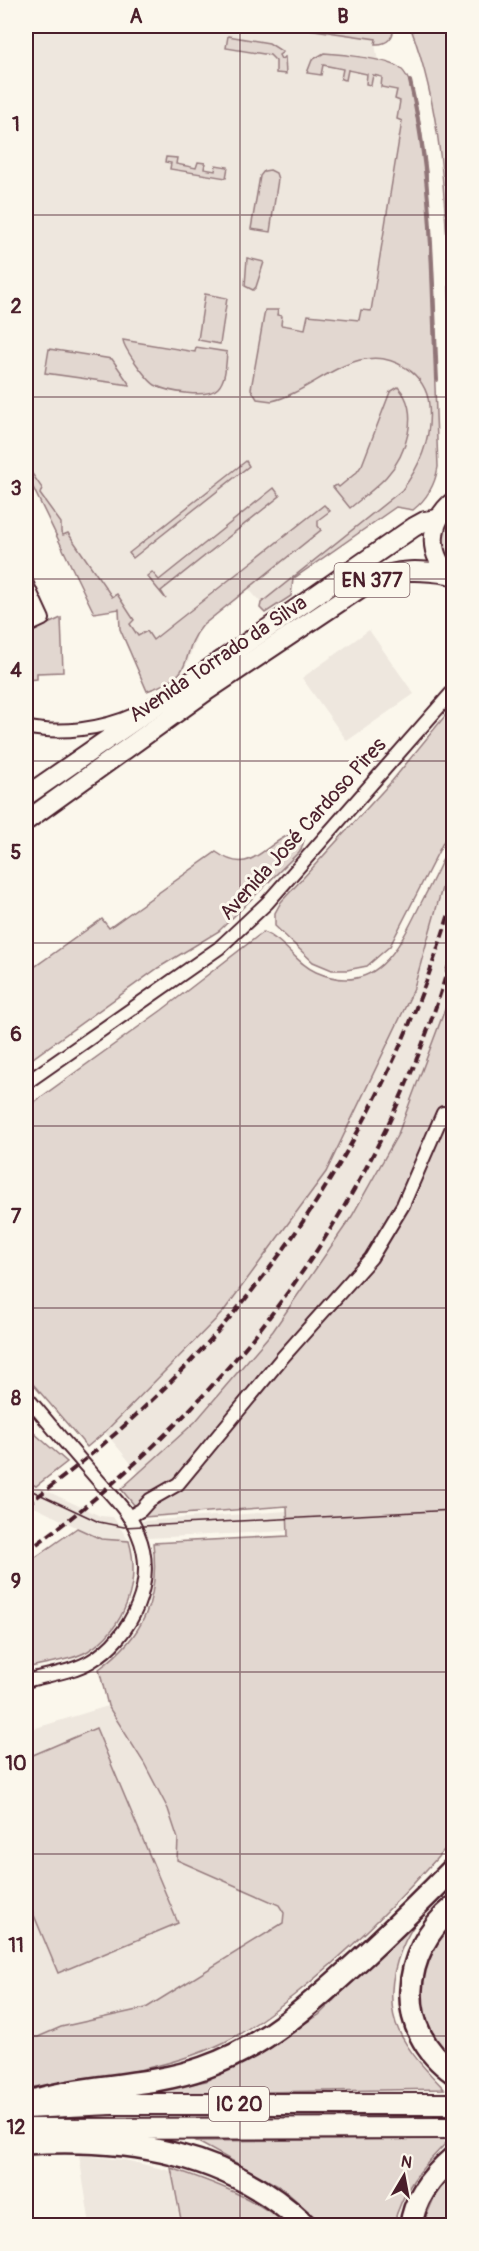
<svg xmlns="http://www.w3.org/2000/svg" width="479" height="2251" font-family="Pangolin,sans-serif">
<style>
.built{fill:#eee7de}
.green{fill:#e2d7d0;stroke:#967b7e;stroke-width:1.5}
.lines{fill:none;stroke-linecap:round;stroke-linejoin:round}
.stream{stroke:#907477;stroke-width:4}
.minor-casing{stroke:#4a1f2b;stroke-width:16}
.primary-casing{stroke:#4a1f2b;stroke-width:22}
.trunk-casing{stroke:#4a1f2b;stroke-width:24}
.motorway-casing{stroke:#4a1f2b;stroke-width:26}
.minor{stroke:#fbf7ec;stroke-width:12}
.primary{stroke:#fbf7ec;stroke-width:18}
.trunk{stroke:#fbf7ec;stroke-width:20}
.motorway{stroke:#fbf7ec;stroke-width:21}
.tram{stroke:#4a1f2b;stroke-width:1.5}
.rail{stroke:#4a1f2b;stroke-width:4;stroke-dasharray:9 4.5;stroke-linecap:butt}
.grid{fill:none;stroke:#4a1f2b;stroke-width:1.5;stroke-opacity:0.55}
.labels{text-anchor:middle;dominant-baseline:central;stroke-width:6;stroke-linejoin:round;paint-order:stroke}
.shield{fill:#fbf7ec;stroke:#7f6065;stroke-width:1.5}
.shield-label{font-size:20px;font-weight:bold;fill:#4a1f2b}
.street-label{font-size:21px;fill:#4a1f2b;stroke:#fbf7ec}
.neatline{fill:none;stroke:#4a1f2b;stroke-width:2}
.grid-label{font-size:20px;text-anchor:middle;font-weight:bold;fill:#4a1f2b}
</style>
<rect width="100%" height="100%" fill="#fbf7ec"/>
<filter id="ink" filterUnits="userSpaceOnUse"><feTurbulence type="fractalNoise" baseFrequency=".0167" numOctaves="2"/><feDisplacementMap in="SourceGraphic" scale="12" xChannelSelector="R" yChannelSelector="G"/><feConvolveMatrix kernelMatrix="1 2 1 2 8 2 1 2 1" color-interpolation-filters="sRGB"/></filter>
<g filter="url(#ink)">
<g class="built">
<polygon points="26,26 372,26 379,67 403,78 434,380 438,467 434,484 426,497 413,510 396,507 293,579 291,596 267,613 261,611 261,603 248,588 199,630 188,662 181,672 170,682 147,691 120,629 119,609 94,613 26,473"/>
<polygon points="369,630 414,694 347,741 302,678"/>
<polygon points="453,823 453,988 398,1134 352,1216 273,1331 195,1422 139,1473 105,1432 223,1312 452,849 441,844"/>
<polygon points="26,1481 100,1516 113,1517 129,1541 101,1539 26,1503"/>
<polygon points="287,1511 288,1531 148,1538 142,1521"/>
<polygon points="108,1706 159,1790 174,1825 179,1851 279,1905 285,1918 283,1923 146,2008 61,2027 38,2037 26,2037 26,1731"/>
<polygon points="79,2155 125,2160 171,2171 180,2225 90,2225"/>
</g>
<g class="green">
<path d="M287,26H393C395,37 387,45 375,44L376,39Z"/>
<path d="M410,26H453V363C445,250 451,133 410,26Z"/>
<polygon points="228,36 269,43 283,52 279,55 281,59 285,57 286,74 276,73 276,61 270,55 226,48"/>
<path d="M324,53C340,54 391,59 401,69C417,82 424,150 427,172L438,467C435,485 427,499 413,510L396,507L293,579L291,596L265,613L260,608L261,603L402,490C421,465 432,437 429,405C428,390 419,376 406,368C358,336 316,391 272,401L257,399L251,389L265,310H278L277,315L282,316L281,325L305,329L308,315L359,320L361,310L371,311L402,121L397,119L400,101L395,99L397,90L381,87L382,77L373,75L371,85L366,84L367,74L348,70L346,80L341,79L343,69L323,65L321,75L307,73L312,60Z"/>
<polygon points="166,157 177,158 176,164 196,168 198,162 205,163 204,169 215,171 216,165 228,167 226,178 170,169 171,163 165,162"/>
<polygon points="270,170 276,173 278,179 270,232 251,229 260,176 264,171"/>
<polygon points="247,258 264,262 256,287 253,290 245,286"/>
<polygon points="205,294 227,298 220,344 198,340"/>
<path d="M123,340L195,352L196,347L227,352C226,363 226,380 218,388C208,399 167,392 155,385C147,380 124,349 123,340Z"/>
<polygon points="49,349 112,359 130,385 45,373"/>
<path d="M398,387C421,412 406,455 386,477C375,489 362,498 350,508L333,487L337,485L339,487L357,472L362,465L390,392Z"/>
<polygon points="246,461 249,466 133,558 129,553"/>
<path d="M26,465L42,488L40,494L61,523V532L63,535L68,533L112,597L117,594L134,620L130,624L138,636L147,631L153,640L324,505L330,511L318,520V526L321,530L203,625C176,657 202,672 147,691L120,629L119,609L94,613L26,473Z"/>
<polygon points="274,488 280,496 161,591 166,599 147,576 152,572 159,580"/>
<path d="M453,513V565C440,549 438,529 453,513Z"/>
<polygon points="61,618 63,672 37,673 37,679 26,680 26,634"/>
<polygon points="453,706 453,823 390,946 367,966 347,970 332,970 313,962 275,926 275,913 281,902 392,781"/>
<path d="M291,834H300L304,840L301,850L219,931L158,968L26,1063V973L102,919L109,928L216,852C251,877 261,846 291,834Z"/>
<path d="M448,847L453,849L413,991L326,1172L223,1312L105,1432L87,1447L26,1376V1108L162,1010L263,932C285,940 295,963 316,972C375,998 399,948 420,905C430,886 440,867 448,847Z"/>
<path d="M453,988V1840C404,1896 352,1950 293,1996C271,2013 250,2029 225,2042C167,2070 89,2080 26,2088V2037H38L61,2027L146,2008L283,1923L284,1913L279,1905L177,1860L178,1839L168,1809L144,1763L108,1706L99,1669C144,1636 160,1599 153,1543L288,1536L287,1506L144,1517L121,1489L195,1422L273,1331L352,1216L398,1134Z"/>
<polygon points="26,1426 67,1462 36,1486 26,1481"/>
<path d="M77,1528L101,1539L129,1541C141,1582 125,1628 88,1651C71,1661 44,1663 26,1668V1564Z"/>
<polygon points="96,1728 178,1923 58,1973 26,1896 26,1758"/>
<path d="M453,1880V1890C408,1910 377,1985 399,2031C409,2053 428,2072 444,2089L138,2094L206,2081L319,2015Z"/>
<polygon points="453,1913 453,2065 425,2027 418,1991 422,1950"/>
<path d="M450,2139C422,2168 404,2185 393,2226L324,2225L282,2188L196,2141Z"/>
<path d="M171,2168C213,2182 253,2197 288,2225H182Z"/>
<polygon points="453,2172 453,2225 422,2226 440,2184"/>
</g>
<g class="lines">
<path class="stream" d="M410,81C433,179 432,280 437,380"/>
<g class="minor-casing">
<g id="minor">
<polyline points="26,582 43,619 26,627"/>
<path d="M26,727C60,735 103,729 136,714"/>
<polyline points="26,1083 219,948 267,903 454,690"/>
<path d="M26,1396C49,1424 73,1452 97,1479C112,1496 130,1513 138,1534C158,1580 132,1637 91,1661C73,1672 46,1675 26,1681"/>
<polyline points="129,1517 141,1510 150,1500 178,1484 282,1358 371,1258 403,1205 443,1113"/>
</g>
</g>
<g class="primary-casing">
<g id="primary">
<path d="M454,501C428,521 426,558 454,577"/>
<polyline points="26,796 414,527 425,521 438,519"/>
<path d="M26,821L208,690L371,581C398,568 421,570 449,574"/>
</g>
</g>
<g class="trunk-casing">
<g id="trunk">
<polyline points="26,2108 112,2104 454,2104"/>
<polyline points="26,2129 454,2128"/>
</g>
</g>
<g class="motorway-casing">
<g id="motorway">
<path d="M454,1907C400,1951 393,2031 454,2073"/>
<path d="M26,2103C83,2084 146,2088 203,2068C267,2046 317,1999 366,1954C396,1926 425,1898 454,1868"/>
<path d="M26,2143C127,2137 230,2152 306,2226"/>
<path d="M411,2226C414,2197 433,2175 454,2157"/>
</g>
</g>
<use href="#minor" class="minor"/>
<use href="#primary" class="primary"/>
<use href="#trunk" class="trunk"/>
<use href="#motorway" class="motorway"/>
<polyline class="tram" points="26,1488 99,1522 124,1527 454,1510"/>
<g class="rail">
<path d="M26,1505C237,1352 381,1148 454,897"/>
<path d="M26,1552C232,1403 387,1194 454,947"/>
</g>
</g>
</g>
<path class="grid" d="M240,26V2226M26,215H454M26,397H454M26,579H454M26,761H454M26,943H454M26,1126H454M26,1308H454M26,1490H454M26,1672H454M26,1854H454M26,2036H454"/>
<g class="labels">
<g class="shield">
<rect x="334.5" y="563" width="75" height="34" rx="4.5"/>
<rect x="209" y="2087" width="60" height="34" rx="4.5"/>
</g>
<g class="shield-label">
<text x="372" y="580">EN 377</text>
<text x="239" y="2104">IC 20</text>
</g>
<g class="street-label">
<text transform="translate(218 659) rotate(-34)">Avenida Torrado da Silva</text>
<text transform="translate(303 829) rotate(-48)">Avenida José Cardoso Pires</text>
</g>
</g>
<rect width="479" height="2251" fill="none" stroke="#fbf7ec" stroke-width="66"/>
<g transform="translate(404 2176) rotate(10)" stroke="#fbf7ec" stroke-width="4.5" paint-order="stroke">
<path d="M0-4.5L10 22L0 15L-10 22Z" fill="#4a1f2b"/>
<text y="-9" font-size="16" font-weight="bold" text-anchor="middle" fill="#4a1f2b">N</text>
</g>
<rect x="33" y="33" width="413" height="2185" class="neatline"/>
<g class="grid-label">
<text x="136" y="23">A</text>
<text x="343" y="23">B</text>
<text x="16" y="131">1</text>
<text x="16" y="313">2</text>
<text x="16" y="495">3</text>
<text x="16" y="677">4</text>
<text x="16" y="859">5</text>
<text x="16" y="1041">6</text>
<text x="16" y="1223">7</text>
<text x="16" y="1405">8</text>
<text x="16" y="1588">9</text>
<text x="16" y="1770">10</text>
<text x="16" y="1952">11</text>
<text x="16" y="2134">12</text>
</g>
</svg>
